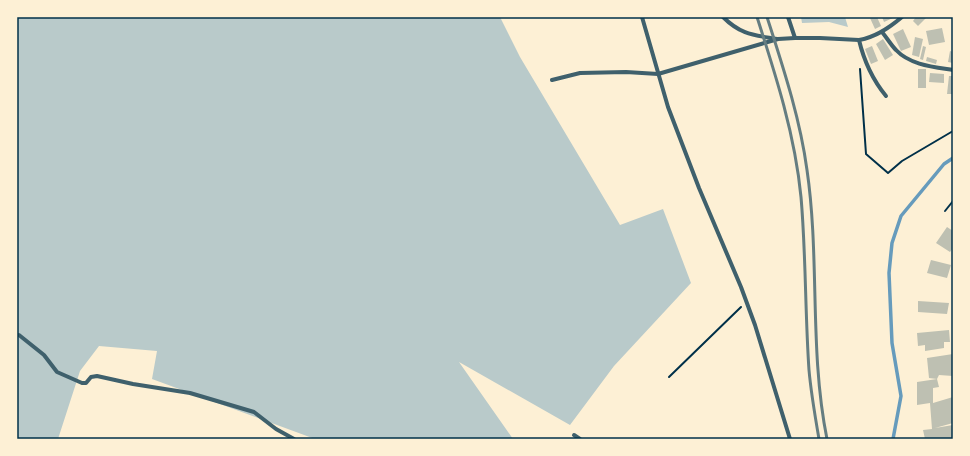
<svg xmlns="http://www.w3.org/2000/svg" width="970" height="456" font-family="'Varela Round',sans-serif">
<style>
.green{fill:#b9caca}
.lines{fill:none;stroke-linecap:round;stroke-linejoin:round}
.stream{stroke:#669bbc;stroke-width:3.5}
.building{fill:#bec0b2}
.path{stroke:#003049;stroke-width:2}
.minor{stroke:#3f606c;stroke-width:4}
.rail{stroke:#657d81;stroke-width:3}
.neatline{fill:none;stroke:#003049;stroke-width:1.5}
</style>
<rect width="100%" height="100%" fill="#fdf0d5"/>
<g class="green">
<polygon points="17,17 500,17 520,57 620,225 663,209 691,283 614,366 570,425 459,362 513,439 315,439 152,379 157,351 99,346 80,371 58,439 17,439"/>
<polygon points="801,17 845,17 848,27 829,22 802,23"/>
</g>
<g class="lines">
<polyline class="stream" points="893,439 901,396 892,343 889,273 892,243 901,216 944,164 953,158"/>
</g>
<g class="building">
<polygon points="872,17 877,17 881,26 875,29 870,18"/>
<polygon points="882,17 895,17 884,22"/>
<polygon points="916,17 927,17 918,26 913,21"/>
<polygon points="942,28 945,42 929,45 926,31"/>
<polygon points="903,29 911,47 901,51 893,34"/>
<polygon points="915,37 923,39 919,57 912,55"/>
<polygon points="883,39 893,55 885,60 876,44"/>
<polygon points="872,46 878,61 871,64 865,49"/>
<polygon points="923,46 926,47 923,60 920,59"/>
<polygon points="950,51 953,52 953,63 948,62"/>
<polygon points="927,57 937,60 936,64 926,61"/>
<rect x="918" y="69" width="8" height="19"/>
<polygon points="930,73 944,74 944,83 929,82"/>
<polygon points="949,76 953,76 953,94 947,94"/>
<polygon points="947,227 953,231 953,248 950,252 936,243"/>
<polygon points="931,260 951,265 947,278 927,273"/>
<polygon points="918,301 949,303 947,314 918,312"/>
<polygon points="949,330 950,342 944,342 944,348 925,351 925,345 918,346 917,333"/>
<polygon points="953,354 953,376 939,375 937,379 929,378 927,358"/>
<polygon points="937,379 939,387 933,388 933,403 953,397 953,423 935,428 953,425 953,439 925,439 923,430 932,429 930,403 917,405 917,382"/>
</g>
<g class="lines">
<g class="path">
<polyline points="860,69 866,154 888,173 902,161 953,131"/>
<polyline points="945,211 953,201"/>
<polyline points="669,377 741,307"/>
</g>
<g class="minor">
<polyline points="642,17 668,107 699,188 741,287 755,325 790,439"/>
<path d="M723,17C741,35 754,35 777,39"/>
<polyline points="788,17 795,38"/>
<path d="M882,32C887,38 891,45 896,50C910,65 934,67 953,70"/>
<path d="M859,40C864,61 872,79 886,96"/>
<path d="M552,80L580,73L626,72L658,74L778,39L795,38H820L859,40C876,37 889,28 902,17"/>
<polyline points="19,335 44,355 57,372 82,383 86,383 91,377 97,376 133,384 190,393 254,412 276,429 294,439"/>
<polyline points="574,435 580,439"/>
</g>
<g class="rail">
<path d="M757,17C776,76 795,135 801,197C806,254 805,312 809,370C811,393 815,416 819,439"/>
<path d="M767,17C783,67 800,118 807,170C820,259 809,350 827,439"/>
</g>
</g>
<rect width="970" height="456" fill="none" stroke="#fdf0d5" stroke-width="36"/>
<rect x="18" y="18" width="934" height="420" class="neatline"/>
</svg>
